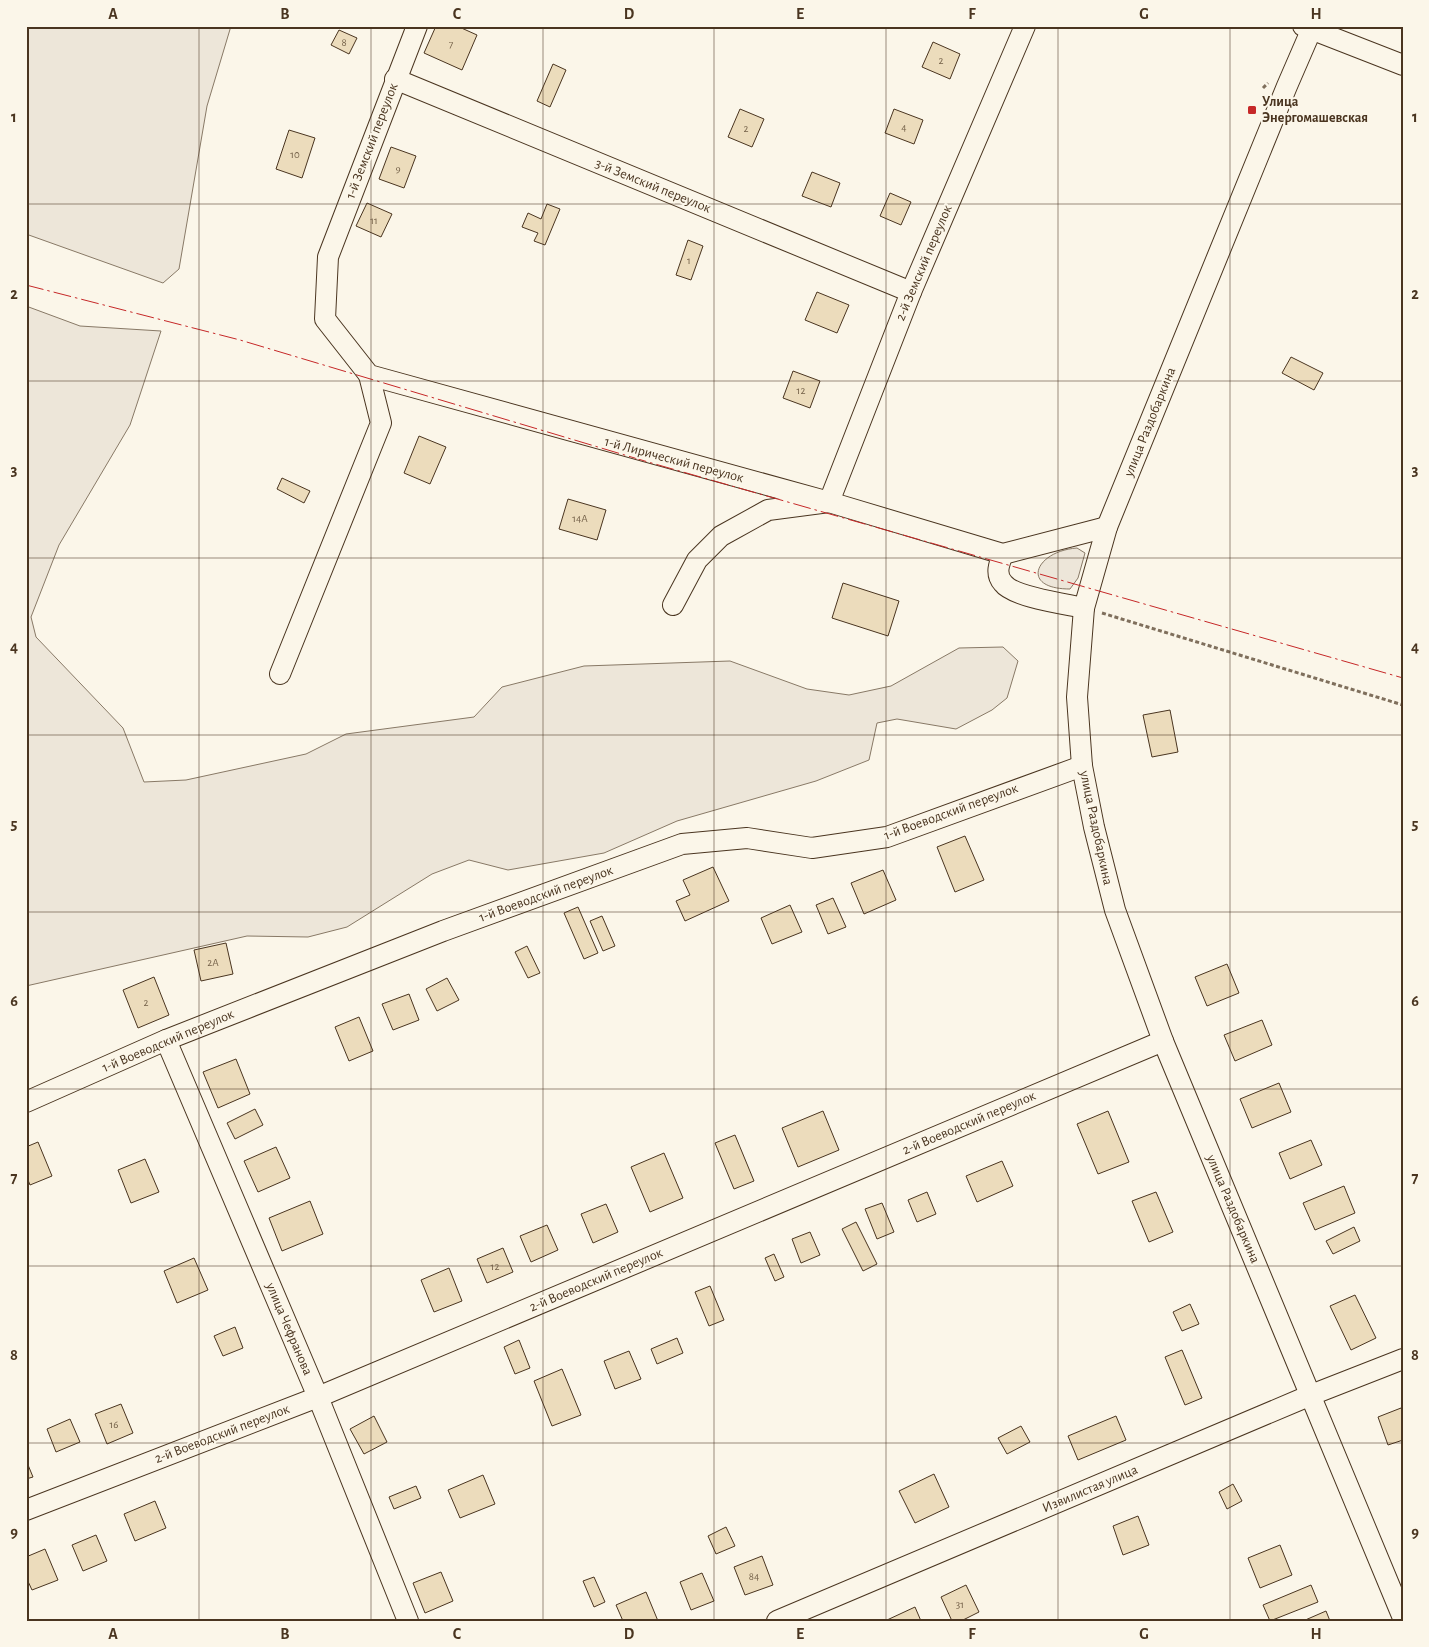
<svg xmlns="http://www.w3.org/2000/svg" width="1429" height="1647" font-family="'Alegreya Sans',sans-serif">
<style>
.green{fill:#ede6d9;stroke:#887966}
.building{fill:#ecdcbc;stroke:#4a3520}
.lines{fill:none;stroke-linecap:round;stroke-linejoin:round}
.minor-casing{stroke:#4a3520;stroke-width:22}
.path{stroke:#7f6f5c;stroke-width:3;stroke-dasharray:4 2.5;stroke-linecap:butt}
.minor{stroke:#fbf6e9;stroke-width:20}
.power{stroke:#c62828;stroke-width:1;stroke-dasharray:18 4 2.5 4;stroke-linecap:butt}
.grid{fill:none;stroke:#4a3520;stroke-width:1;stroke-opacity:0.55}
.poi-dot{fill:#c62828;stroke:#fbf6e9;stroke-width:2}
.labels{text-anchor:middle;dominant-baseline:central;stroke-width:4;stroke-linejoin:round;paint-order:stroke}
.number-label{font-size:11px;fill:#725f47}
.poi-label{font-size:14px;font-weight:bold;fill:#4a3520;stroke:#fbf6e9;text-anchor:start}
.street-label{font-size:14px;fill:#4a3520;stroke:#fbf6e9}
.neatline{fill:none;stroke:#4a3520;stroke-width:2}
.grid-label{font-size:16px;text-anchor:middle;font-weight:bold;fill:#4a3520}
</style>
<rect width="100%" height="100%" fill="#fbf6e9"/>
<g class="green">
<polygon points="26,26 231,26 207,106 179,269 163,283 26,234"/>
<polygon points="26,306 80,326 161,331 130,425 59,545 31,617 36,637 123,728 144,782 186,780 306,754 346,734 474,717 502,687 584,666 730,661 807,689 849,695 891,686 959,648 1003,647 1018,661 1007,698 992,710 956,729 897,719 877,723 869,760 816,781 677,821 604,853 508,870 469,860 432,874 347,927 308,937 247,936 26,986"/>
<path d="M1077,548L1085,553L1078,578L1070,589C1019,589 1035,551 1077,548Z"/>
</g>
<g class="building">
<polygon points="436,26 457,26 477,35 462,70 424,53"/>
<polygon points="339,30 357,38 349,54 331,45"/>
<polygon points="933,42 960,54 950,79 922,67"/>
<polygon points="553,64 566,70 550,107 537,101"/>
<polygon points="740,109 764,119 752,147 728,137"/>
<polygon points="894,109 923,120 914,144 885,133"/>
<polygon points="289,130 315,138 302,178 276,169"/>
<polygon points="391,147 416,156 404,188 379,179"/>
<polygon points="812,172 840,183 831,207 802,196"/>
<polygon points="890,193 911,202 901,225 880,216"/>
<polygon points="367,203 392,214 381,237 356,226"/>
<polygon points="547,204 560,209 545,245 534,241 538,233 522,227 528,213 541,219"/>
<polygon points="688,240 703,246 691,280 676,275"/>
<polygon points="817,292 849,305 837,333 805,320"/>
<polygon points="1291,357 1323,373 1314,390 1282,373"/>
<polygon points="793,371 820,381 810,408 783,398"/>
<polygon points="419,436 446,447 430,484 404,473"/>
<polygon points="282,478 310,491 304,503 277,489"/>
<polygon points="568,499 606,510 597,540 559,529"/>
<polygon points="843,583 899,601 888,636 832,618"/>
<polygon points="1170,710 1178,752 1152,757 1143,715"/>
<polygon points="965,836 984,880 955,892 937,847"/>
<polygon points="713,867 729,901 685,921 676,901 690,895 683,880"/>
<polygon points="883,870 896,900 864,914 851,883"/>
<polygon points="833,898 846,927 828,934 816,905"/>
<polygon points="790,905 802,932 772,944 761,918"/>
<polygon points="578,907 598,953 584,959 564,913"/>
<polygon points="602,916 615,946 603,951 590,921"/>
<polygon points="226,943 233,974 201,981 194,950"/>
<polygon points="527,946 540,973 528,978 515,952"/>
<polygon points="1227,964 1239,993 1207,1006 1195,977"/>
<polygon points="154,977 169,1015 138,1028 123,990"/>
<polygon points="447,978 459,1000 437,1011 426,989"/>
<polygon points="409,994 419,1020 393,1030 382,1004"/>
<polygon points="359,1017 373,1051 349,1061 335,1027"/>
<polygon points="1262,1020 1272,1045 1235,1061 1224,1035"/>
<polygon points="236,1059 250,1094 218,1108 203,1072"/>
<polygon points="1279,1083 1291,1112 1252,1128 1240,1099"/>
<polygon points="255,1109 263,1125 235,1139 227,1123"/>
<polygon points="823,1111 839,1150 798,1167 782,1128"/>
<polygon points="1108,1111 1129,1162 1098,1174 1077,1124"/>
<polygon points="735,1135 754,1181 734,1189 715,1143"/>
<polygon points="1311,1140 1322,1165 1290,1179 1279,1153"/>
<polygon points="38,1142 52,1176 30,1185 26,1175 26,1147"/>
<polygon points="276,1147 290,1178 258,1192 244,1161"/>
<polygon points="664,1153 683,1198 650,1212 631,1167"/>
<polygon points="145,1159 159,1192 131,1203 118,1170"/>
<polygon points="1002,1161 1013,1186 977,1202 966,1176"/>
<polygon points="1344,1186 1355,1213 1315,1230 1303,1203"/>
<polygon points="927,1192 936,1214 917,1222 908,1200"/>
<polygon points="1156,1192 1173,1232 1149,1242 1132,1201"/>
<polygon points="310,1201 323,1234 282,1251 269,1218"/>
<polygon points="882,1203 894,1232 877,1239 865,1209"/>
<polygon points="606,1204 618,1232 593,1243 581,1214"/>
<polygon points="856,1222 877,1264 863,1271 842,1229"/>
<polygon points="547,1225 558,1250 531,1262 520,1236"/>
<polygon points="1354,1227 1360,1241 1333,1254 1326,1241"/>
<polygon points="810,1232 820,1255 801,1263 792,1239"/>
<polygon points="503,1248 513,1272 487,1283 477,1259"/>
<polygon points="774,1254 784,1277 775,1281 765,1258"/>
<polygon points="194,1258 208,1290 177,1303 164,1271"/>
<polygon points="449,1268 462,1301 434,1312 421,1280"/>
<polygon points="710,1286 724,1320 709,1326 695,1292"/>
<polygon points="1355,1295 1376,1338 1351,1350 1330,1306"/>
<polygon points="1190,1304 1199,1324 1182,1331 1173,1312"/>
<polygon points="235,1327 243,1348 223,1356 214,1336"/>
<polygon points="677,1338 683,1353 657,1364 651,1349"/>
<polygon points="519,1340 530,1368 515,1374 504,1347"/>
<polygon points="1182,1350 1202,1398 1185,1405 1165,1357"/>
<polygon points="629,1351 641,1379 615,1389 604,1361"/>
<polygon points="562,1369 581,1415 552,1426 534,1381"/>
<polygon points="121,1404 133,1433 107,1444 95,1414"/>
<polygon points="1401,1408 1403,1414 1403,1440 1388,1445 1378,1417"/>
<polygon points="374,1416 387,1442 364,1454 350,1429"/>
<polygon points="1116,1416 1126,1440 1078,1460 1068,1436"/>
<polygon points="70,1419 80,1442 56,1452 47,1429"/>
<polygon points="1021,1426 1030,1442 1007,1454 998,1438"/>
<polygon points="26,1460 33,1477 26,1479"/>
<polygon points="934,1474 949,1507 915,1523 899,1491"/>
<polygon points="483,1475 495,1504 460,1518 448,1490"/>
<polygon points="1233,1484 1242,1501 1227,1509 1219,1492"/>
<polygon points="416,1486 421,1498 394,1509 389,1497"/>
<polygon points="155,1501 166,1528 135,1541 124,1514"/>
<polygon points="1138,1516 1149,1545 1123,1555 1113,1526"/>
<polygon points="726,1527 735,1546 716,1554 708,1536"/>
<polygon points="96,1535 107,1561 83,1571 72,1545"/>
<polygon points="1280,1545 1292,1575 1260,1588 1248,1558"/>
<polygon points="45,1549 58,1580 32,1590 26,1577 26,1557"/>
<polygon points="762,1556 773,1585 745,1595 734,1567"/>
<polygon points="441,1572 453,1601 425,1613 413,1583"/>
<polygon points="702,1573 714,1601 691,1610 680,1582"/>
<polygon points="594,1577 605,1602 594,1607 583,1581"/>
<polygon points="966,1585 979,1612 961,1621 952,1621 941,1597"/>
<polygon points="1311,1585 1318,1602 1270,1621 1263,1605"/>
<polygon points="646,1592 658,1621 623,1621 616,1605"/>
<polygon points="915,1607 921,1621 887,1621 887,1620"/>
<polygon points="1326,1611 1330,1621 1303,1621"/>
</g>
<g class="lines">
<g class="minor-casing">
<g id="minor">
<polyline points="417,26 328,257 325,319 369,375 829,502 1003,554 1107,527"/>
<polyline points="1303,26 1403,65"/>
<polyline points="1313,26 1287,86 1107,527 1084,608 1077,697 1082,766 1094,827 1115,910 1163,1041 1403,1618"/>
<polyline points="395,79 911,292"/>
<path d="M1003,554C999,564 995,574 1003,583C1013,597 1066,604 1084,608"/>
<polyline points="673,605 697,560 721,536 768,510 829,502 911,292 1025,26"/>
<polyline points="280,674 381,423 369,375"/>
<polyline points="166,1040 318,1397 408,1621"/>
<polyline points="26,1102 166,1040 443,931 682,844 747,838 812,848 887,837 1082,766"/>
<polyline points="26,1510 318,1397 1163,1041"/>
<polyline points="777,1621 1311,1395 1403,1359"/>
</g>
</g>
<g class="path">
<polyline points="1263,88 1268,83"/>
<polyline points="1102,613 1403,705"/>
</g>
<use href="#minor" class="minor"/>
<polyline class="power" points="26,285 240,340 648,462 1403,678"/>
</g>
<path class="grid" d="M199,26V1621M371,26V1621M543,26V1621M714,26V1621M886,26V1621M1058,26V1621M1230,26V1621M26,204H1403M26,381H1403M26,558H1403M26,735H1403M26,912H1403M26,1089H1403M26,1266H1403M26,1443H1403"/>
<rect class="poi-dot" x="1247" y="105" width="10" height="10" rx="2.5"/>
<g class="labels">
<g class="number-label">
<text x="344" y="42">8</text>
<text x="451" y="44">7</text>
<text x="941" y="60">2</text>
<text x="904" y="127">4</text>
<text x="746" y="128">2</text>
<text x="295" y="154">10</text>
<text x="398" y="168">9</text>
<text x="374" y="220">11</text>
<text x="689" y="260">1</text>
<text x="801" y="390">12</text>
<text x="580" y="518">14А</text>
<text x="213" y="962">2А</text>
<text x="146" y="1002">2</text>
<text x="495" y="1266">12</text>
<text x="114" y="1424">16</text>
<text x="754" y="1576">84</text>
<text x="960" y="1604">31</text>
</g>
<g class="poi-label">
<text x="1262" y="102">Улица<tspan x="1262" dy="16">Энергомашевская</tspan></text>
</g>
<g class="street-label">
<text transform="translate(372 141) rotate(-69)">1-й Земский переулок</text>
<text transform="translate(653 186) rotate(22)">3-й Земский переулок</text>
<text transform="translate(924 263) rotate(-67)">2-й Земский переулок</text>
<text transform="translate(1150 422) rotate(-68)">улица Раздобаркина</text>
<text transform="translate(674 460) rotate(15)">1-й Лирический переулок</text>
<text transform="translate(951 812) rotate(-20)">1-й Воеводский переулок</text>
<text transform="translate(1096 828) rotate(78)">улица Раздобаркина</text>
<text transform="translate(546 894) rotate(-20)">1-й Воеводский переулок</text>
<text transform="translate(168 1041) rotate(-23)">1-й Воеводский переулок</text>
<text transform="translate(969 1123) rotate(-23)">2-й Воеводский переулок</text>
<text transform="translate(1233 1209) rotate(67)">улица Раздобаркина</text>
<text transform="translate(596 1280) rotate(-23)">2-й Воеводский переулок</text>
<text transform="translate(289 1329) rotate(67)">улица Чефранова</text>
<text transform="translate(222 1434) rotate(-21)">2-й Воеводский переулок</text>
<text transform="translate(1090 1489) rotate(-23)">Извилистая улица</text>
</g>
</g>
<rect width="1429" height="1647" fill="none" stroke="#fbf6e9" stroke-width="55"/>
<rect x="28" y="28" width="1374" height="1592" class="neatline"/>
<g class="grid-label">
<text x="113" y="19">A</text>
<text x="285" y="19">B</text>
<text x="457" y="19">C</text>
<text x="629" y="19">D</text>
<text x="800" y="19">E</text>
<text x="972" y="19">F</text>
<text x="1144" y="19">G</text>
<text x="1316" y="19">H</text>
<text x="14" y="122">1</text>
<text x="1415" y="122">1</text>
<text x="14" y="299">2</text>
<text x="1415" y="299">2</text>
<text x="14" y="475">3</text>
<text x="1415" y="475">3</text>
<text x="14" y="652">4</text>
<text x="1415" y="652">4</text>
<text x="14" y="829">5</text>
<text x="1415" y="829">5</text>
<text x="14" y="1006">6</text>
<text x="1415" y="1006">6</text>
<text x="14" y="1183">7</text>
<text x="1415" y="1183">7</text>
<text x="14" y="1360">8</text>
<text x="1415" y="1360">8</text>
<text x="14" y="1537">9</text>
<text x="1415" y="1537">9</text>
<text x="113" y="1639">A</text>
<text x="285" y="1639">B</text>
<text x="457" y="1639">C</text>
<text x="629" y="1639">D</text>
<text x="800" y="1639">E</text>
<text x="972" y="1639">F</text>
<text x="1144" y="1639">G</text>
<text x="1316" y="1639">H</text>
</g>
</svg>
